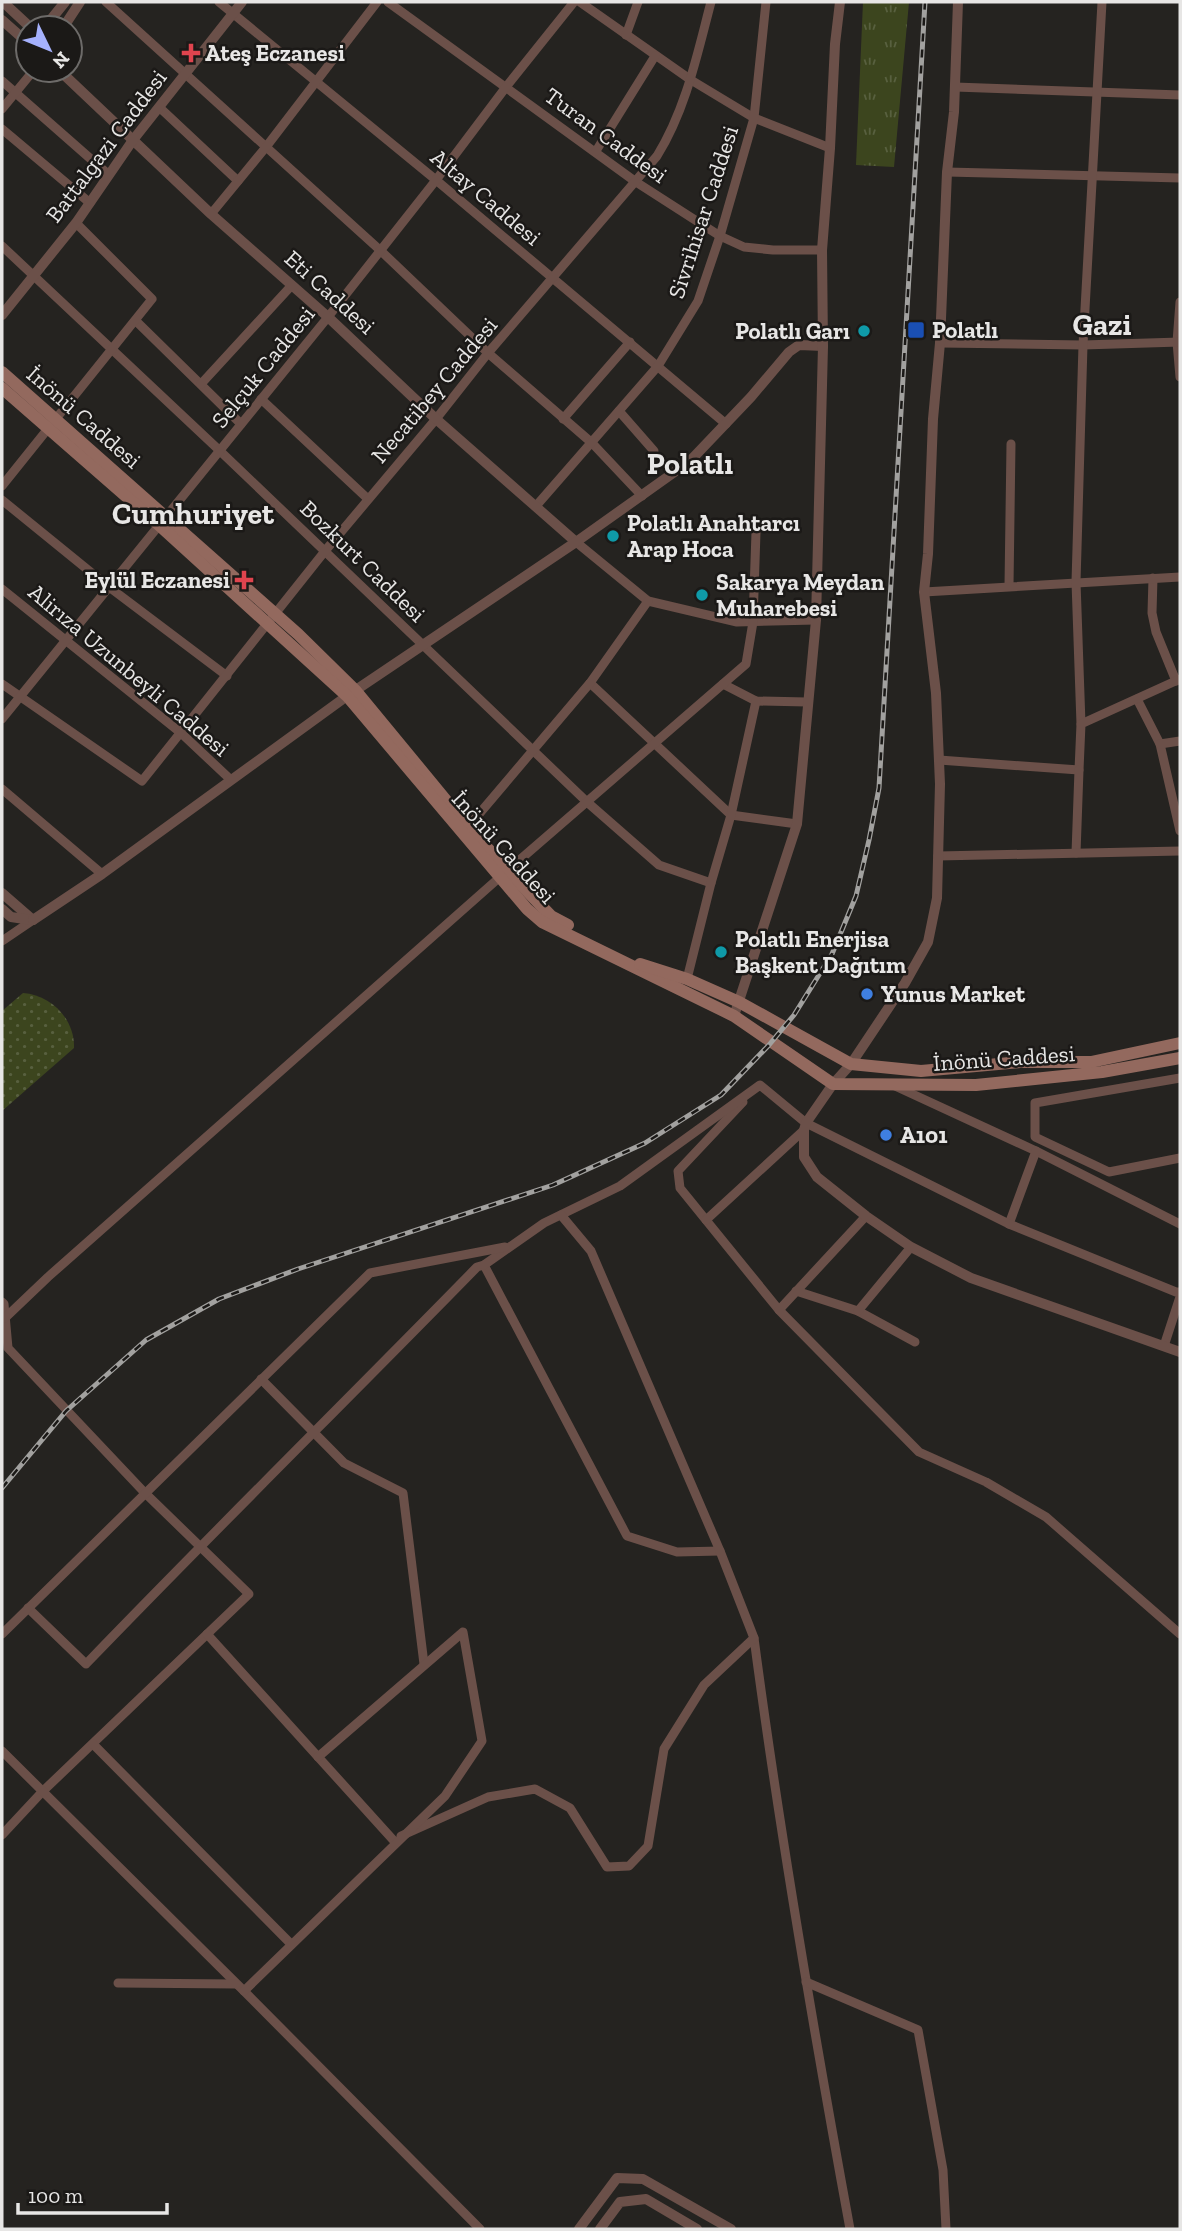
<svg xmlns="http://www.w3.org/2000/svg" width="1182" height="2231" font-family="'Zilla Slab',serif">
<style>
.grass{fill:url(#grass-dots)}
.park{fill:url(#park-tufts)}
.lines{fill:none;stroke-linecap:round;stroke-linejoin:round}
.minor{stroke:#6b5049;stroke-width:9}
.tertiary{stroke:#6b5049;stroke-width:10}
.secondary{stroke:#93695e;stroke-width:12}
.rail-casing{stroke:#a2a19f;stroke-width:5}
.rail{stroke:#1b1917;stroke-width:2.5;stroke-dasharray:8;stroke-linecap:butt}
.health-dot{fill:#e0444e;stroke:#1b1917;stroke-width:2.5}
.transit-dot{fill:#1a4fb4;stroke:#1b1917;stroke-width:2.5}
.culture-dot{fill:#0f9aa8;stroke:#1b1917;stroke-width:2.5}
.shop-dot{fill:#3f7fe0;stroke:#1b1917;stroke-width:2.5}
.labels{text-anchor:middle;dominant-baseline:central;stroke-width:5;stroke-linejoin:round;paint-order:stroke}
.poi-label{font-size:23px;font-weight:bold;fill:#e7e6e5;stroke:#1b1917;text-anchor:start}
.street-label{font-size:23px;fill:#e7e6e5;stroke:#1b1917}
.district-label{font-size:30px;font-weight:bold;fill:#e7e6e5;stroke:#1b1917}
</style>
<defs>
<pattern id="grass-dots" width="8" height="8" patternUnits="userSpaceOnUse" patternTransform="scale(1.75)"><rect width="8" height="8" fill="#3c451e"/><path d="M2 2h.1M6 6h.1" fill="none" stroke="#58603f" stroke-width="1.8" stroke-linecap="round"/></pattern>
<pattern id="park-tufts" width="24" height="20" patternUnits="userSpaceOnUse" patternTransform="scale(1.75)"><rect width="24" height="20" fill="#3c451e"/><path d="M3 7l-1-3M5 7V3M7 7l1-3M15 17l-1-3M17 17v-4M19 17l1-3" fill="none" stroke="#58603f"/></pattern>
</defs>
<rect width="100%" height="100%" fill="#252320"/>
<path class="grass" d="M23,993C51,995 75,1019 74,1048L2,1111V1011Z"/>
<polygon class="park" points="863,2 909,2 894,167 856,165"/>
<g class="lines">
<g class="minor">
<polyline points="106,2 381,251 488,353 592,443 642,496"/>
<polyline points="219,2 436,180 726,424"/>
<polyline points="388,2 636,182 720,236 744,247 773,250 822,250"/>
<polyline points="580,2 691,80 754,118 830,148"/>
<polyline points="626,35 638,2"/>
<polyline points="2,81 109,175"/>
<polyline points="955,87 1180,95"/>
<polyline points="159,107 238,181"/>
<polyline points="2,109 34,70"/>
<polyline points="2,129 90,203"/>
<polyline points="596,151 655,56"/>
<polyline points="947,172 1180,178"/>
<polyline points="211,214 266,147 377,2"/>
<polyline points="2,246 219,450 587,802 659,865 711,883"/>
<polyline points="1180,302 1177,342 1180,377"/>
<polyline points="136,321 241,424"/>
<polyline points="940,343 1083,345 1180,342"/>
<polyline points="201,384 292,285"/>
<polyline points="261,399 368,499"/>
<polyline points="619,411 654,451"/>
<polyline points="563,419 630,342"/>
<polyline points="2,486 152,299 76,223"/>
<polyline points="2,500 109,587 227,676"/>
<polyline points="536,506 658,366 698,301 720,236 754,118 766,2"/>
<polyline points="576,542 648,601 737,622 816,620"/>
<polyline points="1153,578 1152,613 1156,632 1176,681"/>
<polyline points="1009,586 1011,444"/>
<polyline points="2,589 181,733 231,780"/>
<polyline points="924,592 1180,577"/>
<polyline points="590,683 731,815 797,824"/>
<path d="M2,684L142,781L325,551L436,419L488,353L657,156C686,109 697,55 711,2"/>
<polyline points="723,684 756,701 807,702"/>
<polyline points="1137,699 1160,744 1180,831"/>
<polyline points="2,719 328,317 436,180 506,87 574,2"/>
<polyline points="1081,724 1076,582 1083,345 1102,2"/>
<polyline points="1160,744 1180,741"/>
<polyline points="939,760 1079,770 1081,724 1180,679"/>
<polyline points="2,789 102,874"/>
<polyline points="468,827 590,683 648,601"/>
<polyline points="1076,853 1079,770"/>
<polyline points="938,856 1180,851"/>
<polyline points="508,870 746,664 753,622 756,532"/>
<polyline points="2,941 33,920"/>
<polyline points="687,979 711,883 731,815 756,701"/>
<polyline points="1180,1078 1035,1103 1035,1137 1109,1172 1180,1158"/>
<polyline points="895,1086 1036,1151 1180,1224"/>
<polyline points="743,1102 678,1171 680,1188 779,1310 919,1452 986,1482 1046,1517 1180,1634"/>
<polyline points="706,1220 804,1130"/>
<polyline points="1009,1224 1036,1151"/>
<polyline points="484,1265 627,1536 677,1552 720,1551"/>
<polyline points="796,1291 858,1311 915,1342"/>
<polyline points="2,1302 4,1304 8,1348 144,1492 249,1594 42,1792 2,1835"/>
<polyline points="779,1310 866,1216"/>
<polyline points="858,1311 911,1247"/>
<polyline points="5,1318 48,1277 500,877"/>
<polyline points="1164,1346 1180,1297"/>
<polyline points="261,1379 344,1463 403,1493 424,1664"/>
<path d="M28,1608L86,1664C215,1530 347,1400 477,1267L484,1265L544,1223L620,1186L760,1085L806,1123L1009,1224L1176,1292H1180"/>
<polyline points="2,1634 370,1273 505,1247"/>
<polyline points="207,1634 395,1842"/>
<path d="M754,1638C780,1836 814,2033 850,2229"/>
<polyline points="93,1744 291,1944"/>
<polyline points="2,1751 244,1991 480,2229"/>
<polyline points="401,1836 488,1797 535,1789 570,1808 607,1867 629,1866 648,1846 664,1749 704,1685 754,1638 720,1551 591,1251 561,1215"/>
<polyline points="806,1982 918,2030 943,2170 946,2229"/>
<polyline points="118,1983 236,1984"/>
<polyline points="244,1991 445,1796 482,1741 463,1632 318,1757"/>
</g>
<g class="tertiary">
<polyline points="3,2 31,28"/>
<polyline points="958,2 954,112 947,172 940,343 933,419 928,554 924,592 936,693 940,784 937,898 928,942 905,983 851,1064 833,1084 806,1123 804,1130 804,1157 817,1177 866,1216 911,1247 971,1278 1180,1352"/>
<polyline points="2,20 28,43"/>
<polyline points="44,28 65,2"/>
<polyline points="63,28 80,2"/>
<polyline points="59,70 211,214 328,317 436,419 576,542"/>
<polyline points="2,315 76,223 133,140 242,2"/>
<polyline points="2,893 33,920"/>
<polyline points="2,909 11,917 31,920"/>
<polyline points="33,920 102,874 347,696 576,542 690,461 751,397 789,352 799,345 823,346"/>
<polyline points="734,1016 797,824 816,620 823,346 822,250 830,148 835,44 840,2"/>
<polyline points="579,2229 617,2178 643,2179 731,2229"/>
<polyline points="600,2229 620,2202 646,2199 697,2229"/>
</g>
<g class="secondary">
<polyline points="2,372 298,634 356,691 468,827 527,891 551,916 568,925"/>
<polyline points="2,388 160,526 347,696 527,909 542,922 734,1016 833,1084 976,1085 1102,1072 1180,1058"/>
<polyline points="640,964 687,979 739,1002 851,1064 921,1071 1020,1062 1091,1062 1180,1043"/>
</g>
<g class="rail-casing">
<polyline id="rail" points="2,1488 66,1411 146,1340 219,1299 298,1269 553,1185 645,1143 721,1095 769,1045 794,1015 832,954 856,896 869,840 879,788 925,2"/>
</g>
<use href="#rail" class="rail"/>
</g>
<g class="health-dot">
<path d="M187.5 42.5h7v7h7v7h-7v7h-7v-7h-7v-7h7z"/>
<path d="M240.5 569.5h7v7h7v7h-7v7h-7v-7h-7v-7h7z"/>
</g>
<rect class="transit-dot" x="907" y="321" width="18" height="18" rx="3.5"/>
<g class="culture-dot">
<circle cx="864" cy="331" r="7"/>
<circle cx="613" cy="536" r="7"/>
<circle cx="702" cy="595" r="7"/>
<circle cx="721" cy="952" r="7"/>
</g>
<g class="shop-dot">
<circle cx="867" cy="994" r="7"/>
<circle cx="886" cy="1135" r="7"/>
</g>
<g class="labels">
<g class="poi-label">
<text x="205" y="53">Ateş Eczanesi</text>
<text x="932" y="330">Polatlı</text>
<text x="850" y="331" text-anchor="end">Polatlı Garı</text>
<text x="627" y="523">Polatlı Anahtarcı<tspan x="627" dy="26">Arap Hoca</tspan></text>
<text x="230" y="580" text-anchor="end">Eylül Eczanesi</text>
<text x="716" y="582">Sakarya Meydan<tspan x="716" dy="26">Muharebesi</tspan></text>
<text x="735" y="939">Polatlı Enerjisa<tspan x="735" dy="26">Başkent Dağıtım</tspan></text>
<text x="881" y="994">Yunus Market</text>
<text x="900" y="1135">A101</text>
</g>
<g class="street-label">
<text transform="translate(606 135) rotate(36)">Turan Caddesi</text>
<text transform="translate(106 146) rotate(-53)">Battalgazi Caddesi</text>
<text transform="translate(486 197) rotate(40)">Altay Caddesi</text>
<text transform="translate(703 212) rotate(-72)">Sivrihisar Caddesi</text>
<text transform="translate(330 292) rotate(42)">Eti Caddesi</text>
<text transform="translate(263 367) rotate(-51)">Selçuk Caddesi</text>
<text transform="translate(434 390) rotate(-50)">Necatibey Caddesi</text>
<text transform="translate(84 417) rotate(41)">İnönü Caddesi</text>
<text transform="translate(363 561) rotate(44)">Bozkurt Caddesi</text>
<text transform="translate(129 670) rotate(40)">Alirıza Uzunbeyli Caddesi</text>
<text transform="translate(504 847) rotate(48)">İnönü Caddesi</text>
<text transform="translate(1004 1058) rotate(-4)">İnönü Caddesi</text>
</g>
<g class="district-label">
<text x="1102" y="325">Gazi</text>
<text x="690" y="464">Polatlı</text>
<text x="193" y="514">Cumhuriyet</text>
</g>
</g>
<rect width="1182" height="2231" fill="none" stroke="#e7e6e5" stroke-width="7"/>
<g transform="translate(49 49) rotate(133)"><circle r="33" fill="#1b1917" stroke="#6d6b69" stroke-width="2"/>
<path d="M0-5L12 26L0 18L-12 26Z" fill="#a5b1fc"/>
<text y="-10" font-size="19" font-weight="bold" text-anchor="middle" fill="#e7e6e5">N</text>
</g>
<path d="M18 2203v10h149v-10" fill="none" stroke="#e7e6e5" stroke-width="3.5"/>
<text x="28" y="2203" font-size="21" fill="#e7e6e5" stroke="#1b1917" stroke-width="5" paint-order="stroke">100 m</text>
</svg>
